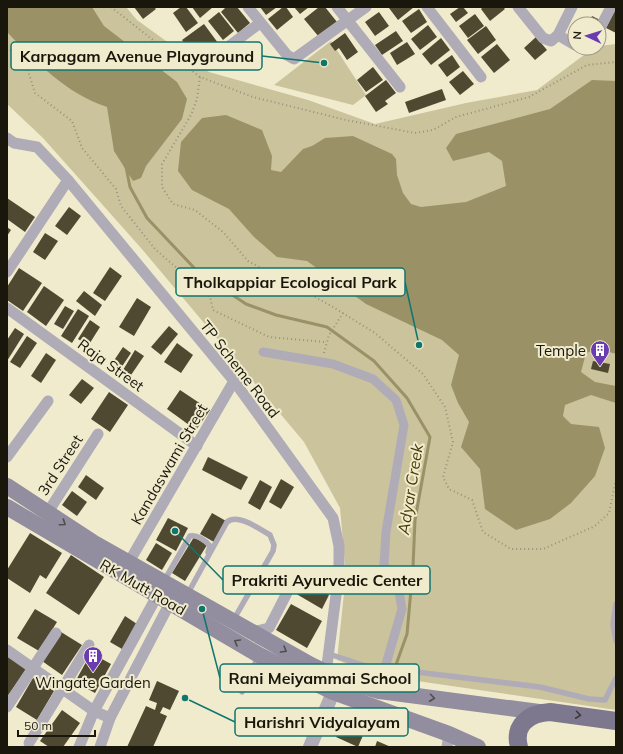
<svg xmlns="http://www.w3.org/2000/svg" width="623" height="754" font-family="Mulish,sans-serif">
<style>
.green{fill:#cbc39c}
.water{fill:#9a9167}
.lines{fill:none;stroke-linecap:round;stroke-linejoin:round}
.stream{stroke:#9a9167;stroke-width:3}
.building{fill:#4e4930}
.path{stroke:#97927d;stroke-width:2;stroke-dasharray:1 3;stroke-linecap:butt}
.service{stroke:#afacb8;stroke-width:5.5}
.pedestrian{stroke:#afacb8;stroke-width:9}
.minor{stroke:#afacb8;stroke-width:11}
.tertiary{stroke:#afacb8;stroke-width:14}
.secondary{stroke:#928d9f;stroke-width:16}
.primary{stroke:#7d788d;stroke-width:18}
.oneway{stroke:#4f4c4e}
.oneway2{stroke:#3c3939}
.labels{text-anchor:middle;dominant-baseline:central;stroke-width:4;stroke-linejoin:round;paint-order:stroke}
.poi-label{font-size:15px;fill:#19170c;stroke:#f1ebce;text-anchor:end}
.street-label{font-size:15px;fill:#19170c;stroke:#f1ebce}
.water-label{font-size:16px;font-style:italic;fill:#443900;stroke:#f1ebce}
.leader{fill:none;stroke:#0f766e;stroke-width:1.5}
.callout-dot{fill:#0f766e;stroke:#f1ebce;stroke-width:1.5}
.callout{fill:#f1ebce;stroke:#0f766e;stroke-width:1.5}
.callout-label{font-size:16px;text-anchor:middle;font-weight:bold;fill:#19170c}
</style>
<rect width="100%" height="100%" fill="#f1ebce"/>
<g class="green">
<polygon points="7,7 126,7 137,20 209,72 308,100 375,124 466,103 537,90 584,55 599,48 600,46 616,44 616,710 376,675 337,660 346,574 340,508 304,442 141,248 43,138 7,104"/>
<polygon points="331,41 366,95 353,105 274,85"/>
</g>
<g class="water">
<path d="M7,7H92L104,26L177,82L187,99L182,119L146,166L141,178L133,181L114,151L107,107C67,94 36,62 7,32Z"/>
<polygon points="592,80 616,81 616,354 599,349 586,353 581,372 595,382 616,386 616,403 591,395 565,405 563,416 571,424 599,427 605,448 595,476 571,503 550,519 516,530 485,509 480,469 461,447 469,422 458,403 451,385 459,355 442,340 366,304 307,261 277,257 254,237 229,209 192,190 178,171 181,142 202,118 226,115 262,130 272,156 271,170 281,172 303,149 312,146 325,138 353,136 392,154 396,159 397,175 403,193 411,204 421,207 466,202 506,186 502,161 489,152 453,161 446,148 456,134 550,109"/>
</g>
<g class="lines">
<polyline class="stream" points="126,167 130,187 147,218 198,272 246,304 276,315 327,327 374,361 407,398 430,437 415,520 413,567 407,634 392,676"/>
</g>
<g class="building">
<polygon points="134,7 154,7 156,9 143,19"/>
<polygon points="181,7 186,7 198,23 186,32 173,13"/>
<polygon points="192,7 213,7 200,18"/>
<polygon points="226,7 237,7 250,23 238,33 221,12"/>
<polygon points="260,7 277,7 266,15"/>
<polygon points="283,7 286,7 293,17 277,30 268,19"/>
<polygon points="294,7 309,7 300,14"/>
<polygon points="319,7 325,7 337,22 319,37 304,19"/>
<polygon points="390,7 414,7 398,20 389,8"/>
<polygon points="460,7 463,7 468,13 456,22 450,14"/>
<polygon points="483,7 503,7 505,9 490,21 481,9"/>
<polygon points="616,8 616,33 606,28"/>
<polygon points="419,9 427,22 411,33 402,21"/>
<polygon points="219,12 234,31 223,40 208,21"/>
<polygon points="379,12 389,26 375,36 365,22"/>
<polygon points="475,14 484,26 468,38 459,26"/>
<polygon points="592,16 600,20 598,24 588,24"/>
<polygon points="204,24 221,47 208,56 201,46 192,54 182,40"/>
<polygon points="428,25 437,37 420,50 411,39"/>
<polygon points="486,26 496,40 478,54 467,40"/>
<polygon points="396,31 403,41 382,55 375,45"/>
<polygon points="345,33 358,52 347,60 339,48 335,51 330,44"/>
<polygon points="536,37 547,50 535,60 524,48"/>
<polygon points="441,38 450,50 431,65 422,54"/>
<polygon points="407,42 415,54 397,65 390,53"/>
<polygon points="497,44 510,60 494,73 481,57"/>
<polygon points="452,55 460,67 447,77 438,65"/>
<polygon points="373,67 383,80 366,92 357,80"/>
<polygon points="463,71 474,84 460,95 449,82"/>
<polygon points="386,80 396,93 385,101 388,104 376,112 365,96"/>
<polygon points="442,89 446,100 409,113 405,102"/>
<polygon points="7,198 35,217 25,232 7,219"/>
<polygon points="69,207 81,216 67,235 55,226"/>
<polygon points="7,227 11,230 7,236"/>
<polygon points="45,233 58,241 45,260 33,252"/>
<polygon points="110,267 122,276 105,301 93,293"/>
<polygon points="19,268 42,283 23,311 7,300 7,287"/>
<polygon points="44,286 64,300 46,326 27,312"/>
<polygon points="84,291 102,305 95,316 76,301"/>
<polygon points="137,298 151,307 134,336 119,327"/>
<polygon points="65,306 74,311 63,329 54,324"/>
<polygon points="78,309 89,316 72,343 61,336"/>
<polygon points="90,320 100,327 88,346 78,339"/>
<polygon points="169,326 178,334 161,355 151,347"/>
<polygon points="15,328 24,334 7,361 7,340"/>
<polygon points="27,336 37,343 20,368 10,362"/>
<polygon points="177,343 193,355 181,373 164,362"/>
<polygon points="123,347 131,353 119,371 111,365"/>
<polygon points="135,350 144,356 131,375 123,370"/>
<polygon points="46,353 56,360 41,383 31,376"/>
<polygon points="593,361 610,364 608,373 591,369"/>
<polygon points="82,379 94,388 81,404 69,395"/>
<polygon points="180,390 210,410 196,430 167,409"/>
<polygon points="109,392 128,405 110,432 91,419"/>
<polygon points="208,457 248,477 241,490 202,470"/>
<polygon points="86,475 104,488 96,500 78,487"/>
<polygon points="281,479 294,487 281,509 269,502"/>
<polygon points="260,480 272,487 260,510 248,503"/>
<polygon points="72,491 87,502 77,516 62,505"/>
<polygon points="212,513 226,521 214,542 200,534"/>
<polygon points="168,518 188,528 176,551 156,540"/>
<polygon points="30,533 62,553 46,579 40,575 30,593 7,578 7,570"/>
<polygon points="194,537 207,545 185,581 172,573"/>
<polygon points="156,543 172,553 162,570 146,560"/>
<polygon points="71,555 104,577 79,615 46,593"/>
<polygon points="300,579 329,595 322,609 293,592"/>
<polygon points="291,604 322,621 307,648 276,630"/>
<polygon points="35,609 57,622 39,651 17,638"/>
<polygon points="125,616 137,624 122,649 110,642"/>
<polygon points="61,632 82,645 62,675 42,661"/>
<polygon points="91,653 111,664 95,693 75,682"/>
<polygon points="7,655 27,668 7,697"/>
<polygon points="33,678 54,691 37,720 16,707"/>
<polygon points="157,681 179,691 170,710 163,707 160,713 167,716 153,747 127,747 146,706 155,710 157,703 149,700"/>
<polygon points="62,710 80,723 63,747 49,747 40,741"/>
<polygon points="345,716 367,726 358,747 336,737"/>
<polygon points="377,741 391,747 375,747"/>
</g>
<g class="lines">
<g class="path">
<polyline points="111,7 200,77 253,97 346,120 415,133 433,130 456,117 529,97 587,65 616,62"/>
<polyline points="7,24 29,7"/>
<polyline points="7,47 25,61 35,93 72,121 82,148 116,189 121,206 155,249 210,297 213,310 269,337 325,342"/>
<polyline points="200,77 197,99 191,115 162,164 162,187 173,204 195,210 223,232 248,261 328,304 375,333 423,374 445,407 453,442 443,477 449,489 472,500 483,532 511,549 543,549 595,526 609,513 616,480"/>
<polyline points="324,353 329,335 343,313"/>
</g>
<g class="service">
<path d="M164,581L190,536C197,534 206,541 210,546L208,552"/>
<path d="M187,595L227,522C238,513 259,529 270,535L274,545L273,551L234,619"/>
<polyline points="616,604 613,625 616,641"/>
<polyline points="329,654 369,667"/>
<polyline points="386,664 408,671 540,687 589,699 605,700 616,678"/>
<polyline points="242,692 258,657"/>
</g>
<polyline class="pedestrian" points="263,352 333,364 373,379 396,400 404,425 386,532 384,565 398,586 402,609 386,664"/>
<g class="minor">
<polyline points="248,7 287,55 294,59 366,7"/>
<polyline points="337,7 400,87"/>
<polyline points="427,7 481,77"/>
<polyline points="518,7 543,38 551,41 558,35 572,7"/>
<polyline points="599,30 611,7"/>
<polyline points="558,35 575,45"/>
<polyline points="212,59 260,23"/>
<polyline points="7,138 14,143 37,147 68,180 234,381 333,518 339,546 339,572 326,673"/>
<polyline points="7,272 68,180"/>
<polyline points="7,308 197,446"/>
<polyline points="7,457 48,401"/>
<polyline points="48,512 98,434"/>
<polyline points="129,562 234,381"/>
<polyline points="252,632 269,628 292,583"/>
<polyline points="7,650 94,711 110,718"/>
<polyline points="7,707 56,633"/>
<polyline points="29,743 89,645"/>
<polyline points="79,747 94,711 157,596"/>
<polyline points="100,747 110,718 173,597"/>
<polyline points="447,747 449,734"/>
</g>
<polyline class="tertiary" points="310,747 337,683"/>
<g class="secondary">
<polyline points="7,486 94,543 311,665 344,681 379,691 539,712"/>
<polyline points="7,507 259,655 333,692 449,734 478,747"/>
</g>
<path class="primary" d="M519,747C513,725 529,713 550,712L616,721"/>
</g>
<defs><path id="oneway-chevron" d="M-2-3.5L2.5 0L-2 3.5" fill="none" stroke-width="1.6" stroke-linecap="round" stroke-linejoin="round"/></defs>
<g class="oneway">
<use href="#oneway-chevron" transform="translate(63 523) rotate(35)"/>
<use href="#oneway-chevron" transform="translate(237 642) rotate(-150)"/>
<use href="#oneway-chevron" transform="translate(284 650) rotate(30)"/>
<use href="#oneway-chevron" transform="translate(432 698) rotate(7)"/>
</g>
<use class="oneway2" href="#oneway-chevron" transform="translate(578 715) rotate(8)"/>
<defs>
<g id="building-pin" transform="scale(1)"><path d="M0 17L-7.5 6A9.5 9.5 0 1 1 7.5 6Z" fill="#6b3bb2" stroke="#f1ebce"/><path d="M-4-6H4V6H1V3H-1V6H-4ZM-2.5-4.3h1.7v1.8h-1.7ZM.8-4.3h1.7v1.8H.8ZM-2.5-1h1.7V.8h-1.7ZM.8-1h1.7V.8H.8Z" fill="#fff"/></g>
</defs>
<g fill-rule="evenodd">
<use href="#building-pin" x="600" y="350"/>
<use href="#building-pin" x="93" y="656"/>
</g>
<g class="labels">
<g class="poi-label">
<text x="586" y="350">Temple</text>
<text x="93" y="682" text-anchor="middle">Wingate Garden</text>
</g>
<g class="street-label">
<text transform="translate(111 365) rotate(36)">Raja Street</text>
<text transform="translate(240 369) rotate(52)">TP Scheme Road</text>
<text transform="translate(169 464) rotate(-60)">Kandaswami Street</text>
<text transform="translate(60 465) rotate(-57)">3rd Street</text>
<text transform="translate(143 587) rotate(30)">RK Mutt Road</text>
</g>
<g class="water-label">
<text transform="translate(410 489) rotate(-81)">Adyar Creek</text>
</g>
</g>
<path class="leader" d="M324 63L262 56M419 345L405 282M175 531L223 580M202 609L220 678M185 698L235 722"/>
<g class="callout-dot">
<circle cx="324" cy="63" r="4"/>
<circle cx="419" cy="345" r="4"/>
<circle cx="175" cy="531" r="4"/>
<circle cx="202" cy="609" r="4"/>
<circle cx="185" cy="698" r="4"/>
</g>
<g class="callout">
<rect x="11" y="42" width="251" height="28" rx="4"/>
<rect x="176" y="268" width="229" height="28" rx="4"/>
<rect x="223" y="566" width="207" height="28" rx="4"/>
<rect x="220" y="664" width="199" height="28" rx="4"/>
<rect x="235" y="708" width="173" height="28" rx="4"/>
</g>
<g class="callout-label">
<text x="137" y="62">Karpagam Avenue Playground</text>
<text x="290" y="288">Tholkappiar Ecological Park</text>
<text x="327" y="586">Prakriti Ayurvedic Center</text>
<text x="320" y="684">Rani Meiyammai School</text>
<text x="322" y="728">Harishri Vidyalayam</text>
</g>
<rect width="623" height="754" fill="none" stroke="#19170c" stroke-width="16"/>
<g transform="translate(587 36) rotate(274)"><circle r="19" fill="#f1ebce" stroke="#9b9680"/>
<path d="M0-3L7 15L0 10L-7 15Z" fill="#6b3bb2"/>
<text y="-6" font-size="11" font-weight="bold" text-anchor="middle" fill="#19170c">N</text>
</g>
<path d="M18 730v6h77v-6" fill="none" stroke="#19170c" stroke-width="2"/>
<text x="24" y="730" font-size="12" fill="#19170c" stroke="#f1ebce" stroke-width="3" paint-order="stroke">50 m</text>
</svg>
